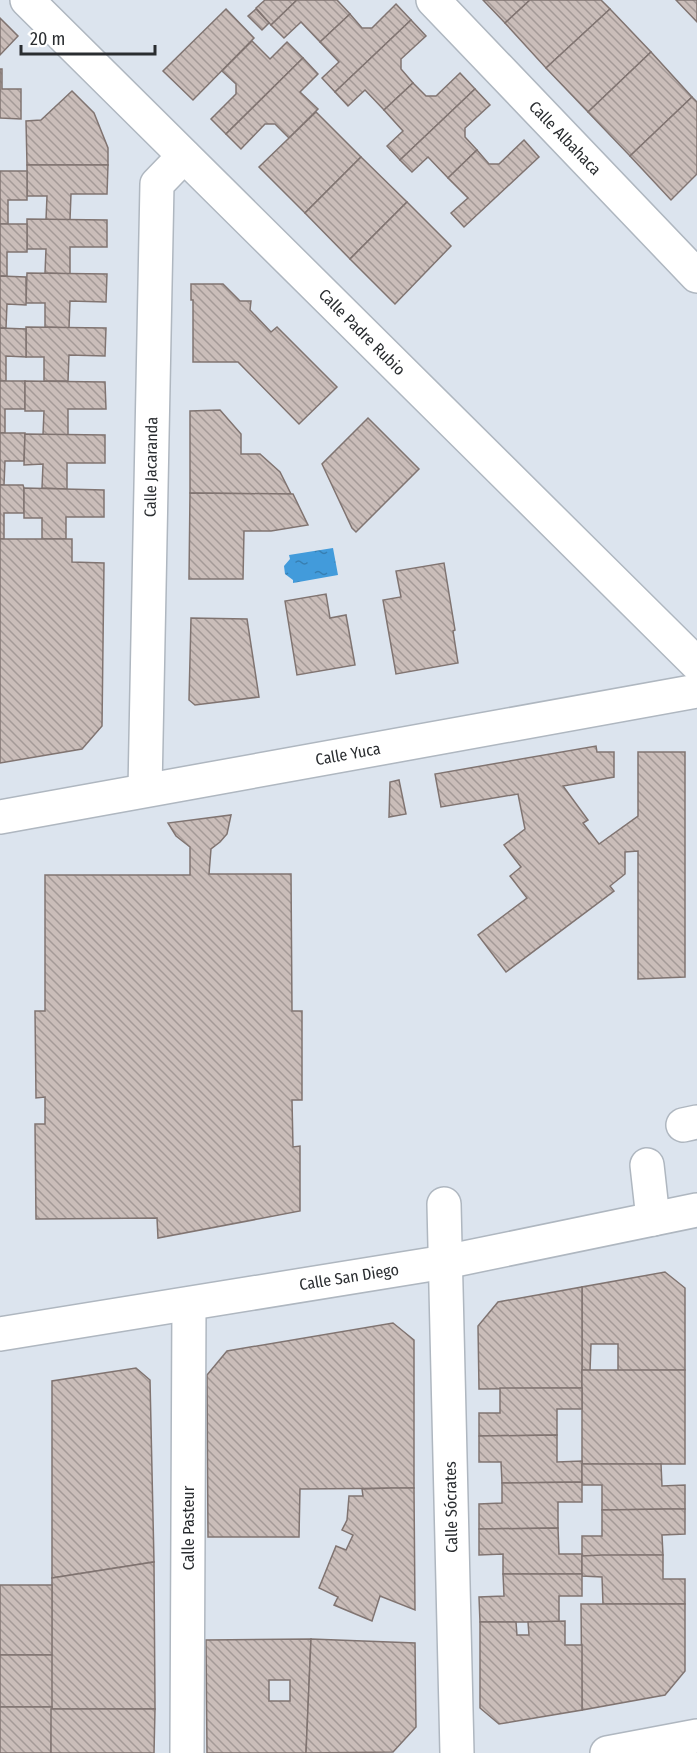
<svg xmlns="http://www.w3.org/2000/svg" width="697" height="1753" font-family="'Fira Sans Condensed',sans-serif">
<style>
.water{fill:url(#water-ripples)}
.building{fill:url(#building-back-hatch);stroke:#807471;stroke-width:1.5;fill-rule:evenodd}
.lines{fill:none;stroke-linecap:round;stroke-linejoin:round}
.minor-casing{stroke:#afb7c0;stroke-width:36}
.tertiary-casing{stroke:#afb7c0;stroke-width:36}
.minor{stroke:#fff;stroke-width:33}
.tertiary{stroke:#fff;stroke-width:33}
.labels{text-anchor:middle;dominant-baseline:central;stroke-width:4.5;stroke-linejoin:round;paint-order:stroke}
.street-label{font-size:16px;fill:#2a2d30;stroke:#fff}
</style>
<defs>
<pattern id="water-ripples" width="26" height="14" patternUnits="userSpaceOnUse" patternTransform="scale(1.5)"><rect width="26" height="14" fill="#429bdb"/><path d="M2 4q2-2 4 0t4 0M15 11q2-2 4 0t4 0" fill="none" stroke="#377fb2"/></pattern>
<pattern id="building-back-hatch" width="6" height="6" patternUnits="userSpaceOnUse" patternTransform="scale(1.5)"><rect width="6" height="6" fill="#cabdb9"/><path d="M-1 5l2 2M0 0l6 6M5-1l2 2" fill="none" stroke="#a49a97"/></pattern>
</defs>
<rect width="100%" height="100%" fill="#dce4ee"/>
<polygon class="water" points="333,548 338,575 293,583 293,580 285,574 284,566 290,559 289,555"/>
<g class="building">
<polygon points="265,0 297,0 271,25 256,8"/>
<polygon points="297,0 337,0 350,14 320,42 301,22 284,38 271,25"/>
<polygon points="483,0 530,0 505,23"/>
<polygon points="530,0 601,0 610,9 546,68 505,23"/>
<polygon points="676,0 697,0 697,22"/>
<polygon points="396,4 411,20 335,92 322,78 339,62 320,42 350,14 362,28 372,28"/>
<polygon points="226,9 254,38 193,100 163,71"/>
<polygon points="256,9 269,23 262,30 248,16"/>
<polygon points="610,9 651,52 588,112 546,68"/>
<polygon points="0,18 18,36 0,55"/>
<polygon points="411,20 426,36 401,59 401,69 413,83 384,110 365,90 348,106 335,92"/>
<polygon points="252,41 270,59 287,42 303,58 226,134 211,119 236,94 236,84 222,71"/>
<polygon points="651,52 692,97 630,156 588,112"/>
<polygon points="303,58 318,74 300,92 318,109 289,138 275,124 265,124 241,149 226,134"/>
<polygon points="0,69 2,69 2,89 21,89 21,119 0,118"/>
<polygon points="460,73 475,89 400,160 387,146 403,131 384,110 413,83 426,96 436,96"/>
<polygon points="475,89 490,105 465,128 465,137 477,150 448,178 428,157 412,172 400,160"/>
<polygon points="72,91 94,113 108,148 108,165 27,165 26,121 41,120"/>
<polygon points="692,97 697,102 697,174 671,200 630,156"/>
<polygon points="316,112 361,157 305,213 259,167"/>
<polygon points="524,140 539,157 464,227 451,213 468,198 448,178 477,150 489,164 499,164"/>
<polygon points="361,157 407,202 350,259 305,213"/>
<polygon points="27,165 108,165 107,194 71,194 70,220 46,220 47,196 27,196"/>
<polygon points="0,171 27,171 27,200 8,200 8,224 0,224"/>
<polygon points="407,202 451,246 395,304 350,259"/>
<polygon points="27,219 107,220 107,247 70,247 70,274 45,273 46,249 27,249"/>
<polygon points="0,224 27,224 27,252 7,252 7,276 0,276"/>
<polygon points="27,273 107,274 106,302 70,301 69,328 45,327 45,303 26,303"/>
<polygon points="0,276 26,277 26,305 7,304 6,328 0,328"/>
<polygon points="191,284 223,284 240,301 251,301 250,310 271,332 277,327 337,387 299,424 238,362 193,362 193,300 191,300"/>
<polygon points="26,327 106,328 105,356 69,355 68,381 44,381 44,357 26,357"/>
<polygon points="0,328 26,329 26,357 6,356 6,381 0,381"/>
<polygon points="0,381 25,381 25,409 5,409 5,433 0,433"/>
<polygon points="25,381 105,382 106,409 68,409 68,435 43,435 44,411 25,411"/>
<polygon points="220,410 241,434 241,454 260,454 280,472 291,494 190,493 190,411"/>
<polygon points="368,418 419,469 356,532 352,528 322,464"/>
<polygon points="0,433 25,433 24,461 5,461 4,485 0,485"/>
<polygon points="25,434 105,435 105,463 67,463 67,489 42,488 43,464 24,465"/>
<polygon points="0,485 23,485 24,488 24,513 4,513 4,539 0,539"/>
<polygon points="24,488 104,490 104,517 66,517 66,539 42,539 42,518 24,518"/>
<polygon points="190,493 293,494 308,525 271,531 244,531 243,579 189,579"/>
<polygon points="0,539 72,539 72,562 104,563 102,726 82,749 0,763"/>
<polygon points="444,563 455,630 453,631 458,663 396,674 383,600 401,597 396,571"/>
<polygon points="326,594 330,618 346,615 355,665 297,675 285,601"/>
<polygon points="191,618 247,619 259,697 195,705 189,700"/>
<polygon points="596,746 597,752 614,752 614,777 563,786 588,820 583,823 599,844 638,816 638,752 685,752 685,977 638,979 638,851 625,852 625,874 610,886 614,891 506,972 478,935 527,898 510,876 521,867 504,845 525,829 518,794 441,807 435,774"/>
<polygon points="399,780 406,814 389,817 390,782"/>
<polygon points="231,815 227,834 220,842 211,849 209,874 291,874 292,1011 302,1011 302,1100 292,1100 293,1147 300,1146 300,1211 158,1238 157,1218 36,1219 35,1124 45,1124 45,1097 36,1098 35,1011 45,1011 45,875 190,875 190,847 176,836 168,823"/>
<polygon points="665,1272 685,1288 685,1370 618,1371 618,1344 591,1344 590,1371 582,1370 582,1287"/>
<polygon points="582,1287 582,1388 479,1389 478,1326 498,1302"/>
<polygon points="393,1323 414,1340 414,1488 300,1489 299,1537 208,1537 207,1375 227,1351"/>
<polygon points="136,1368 150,1380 154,1562 52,1578 52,1381"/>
<rect x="582" y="1370" width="103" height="94"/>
<polygon points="500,1388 582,1388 582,1409 557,1409 557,1435 479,1436 479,1413 500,1413"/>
<polygon points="557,1435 557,1462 582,1461 582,1482 502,1483 501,1462 479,1462 479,1436"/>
<polygon points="582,1464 661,1464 662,1486 685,1485 685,1509 602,1510 602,1485 582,1485"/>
<polygon points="582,1482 582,1502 558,1502 558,1528 479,1529 479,1504 502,1503 502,1483"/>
<polygon points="391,1488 414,1488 415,1610 380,1596 372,1621 334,1605 338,1597 319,1588 336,1546 346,1550 353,1535 342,1530 347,1520 349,1496 363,1496 362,1489"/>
<polygon points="666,1509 685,1509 685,1534 662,1535 663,1555 582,1556 582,1536 602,1536 602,1510"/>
<polygon points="558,1528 559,1554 582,1554 582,1574 503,1574 503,1554 479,1555 479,1529"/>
<polygon points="602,1555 663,1555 663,1579 685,1579 685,1604 603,1604 602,1577 582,1576 582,1556"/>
<polygon points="154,1562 155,1709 51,1709 52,1578"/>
<polygon points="503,1574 582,1574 582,1596 559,1596 559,1622 480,1622 479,1597 504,1596"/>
<rect x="0" y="1585" width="52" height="70"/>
<polygon points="581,1604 685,1604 685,1671 665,1695 582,1710"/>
<polygon points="565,1621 565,1645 582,1645 582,1710 499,1724 480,1708 480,1622 516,1622 517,1635 529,1635 528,1622"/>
<path d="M311,1639L306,1753H207L206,1640ZM269,1680H290V1701H269Z"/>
<polygon points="311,1639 415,1643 416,1727 393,1752 306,1753"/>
<rect x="0" y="1655" width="52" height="52"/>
<polygon points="0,1707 52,1707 51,1753 0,1753"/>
<polygon points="51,1709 155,1709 154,1753 51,1753"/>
</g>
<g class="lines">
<g class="minor-casing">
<g id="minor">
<polyline points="27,0 697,664"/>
<polyline points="433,0 697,276"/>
<polyline points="145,790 157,184 184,156"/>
<polyline points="0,817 697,691"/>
<polyline points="683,1125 697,1122"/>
<polyline points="647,1165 653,1219"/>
<polyline points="444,1204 457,1753"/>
<polyline points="0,1334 445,1262 697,1210"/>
<polyline points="187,1753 189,1304"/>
</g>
</g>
<g class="tertiary-casing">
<polyline id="tertiary" points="607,1753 697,1736"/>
</g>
<use href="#minor" class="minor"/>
<use href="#tertiary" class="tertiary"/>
</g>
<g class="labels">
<g class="street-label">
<text transform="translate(565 138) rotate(46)">Calle Albahaca</text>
<text transform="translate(362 332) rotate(45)">Calle Padre Rubio</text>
<text transform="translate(151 467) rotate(-89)">Calle Jacaranda</text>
<text transform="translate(348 754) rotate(-10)">Calle Yuca</text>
<text transform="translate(349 1277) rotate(-9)">Calle San Diego</text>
<text transform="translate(451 1507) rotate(-91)">Calle Sócrates</text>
<text transform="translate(188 1528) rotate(-90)">Calle Pasteur</text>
</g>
</g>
<path d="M21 45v9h134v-9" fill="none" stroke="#2a2d30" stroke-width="3"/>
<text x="30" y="45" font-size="18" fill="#2a2d30" stroke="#ffffff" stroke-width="4.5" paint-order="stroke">20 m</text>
</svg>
